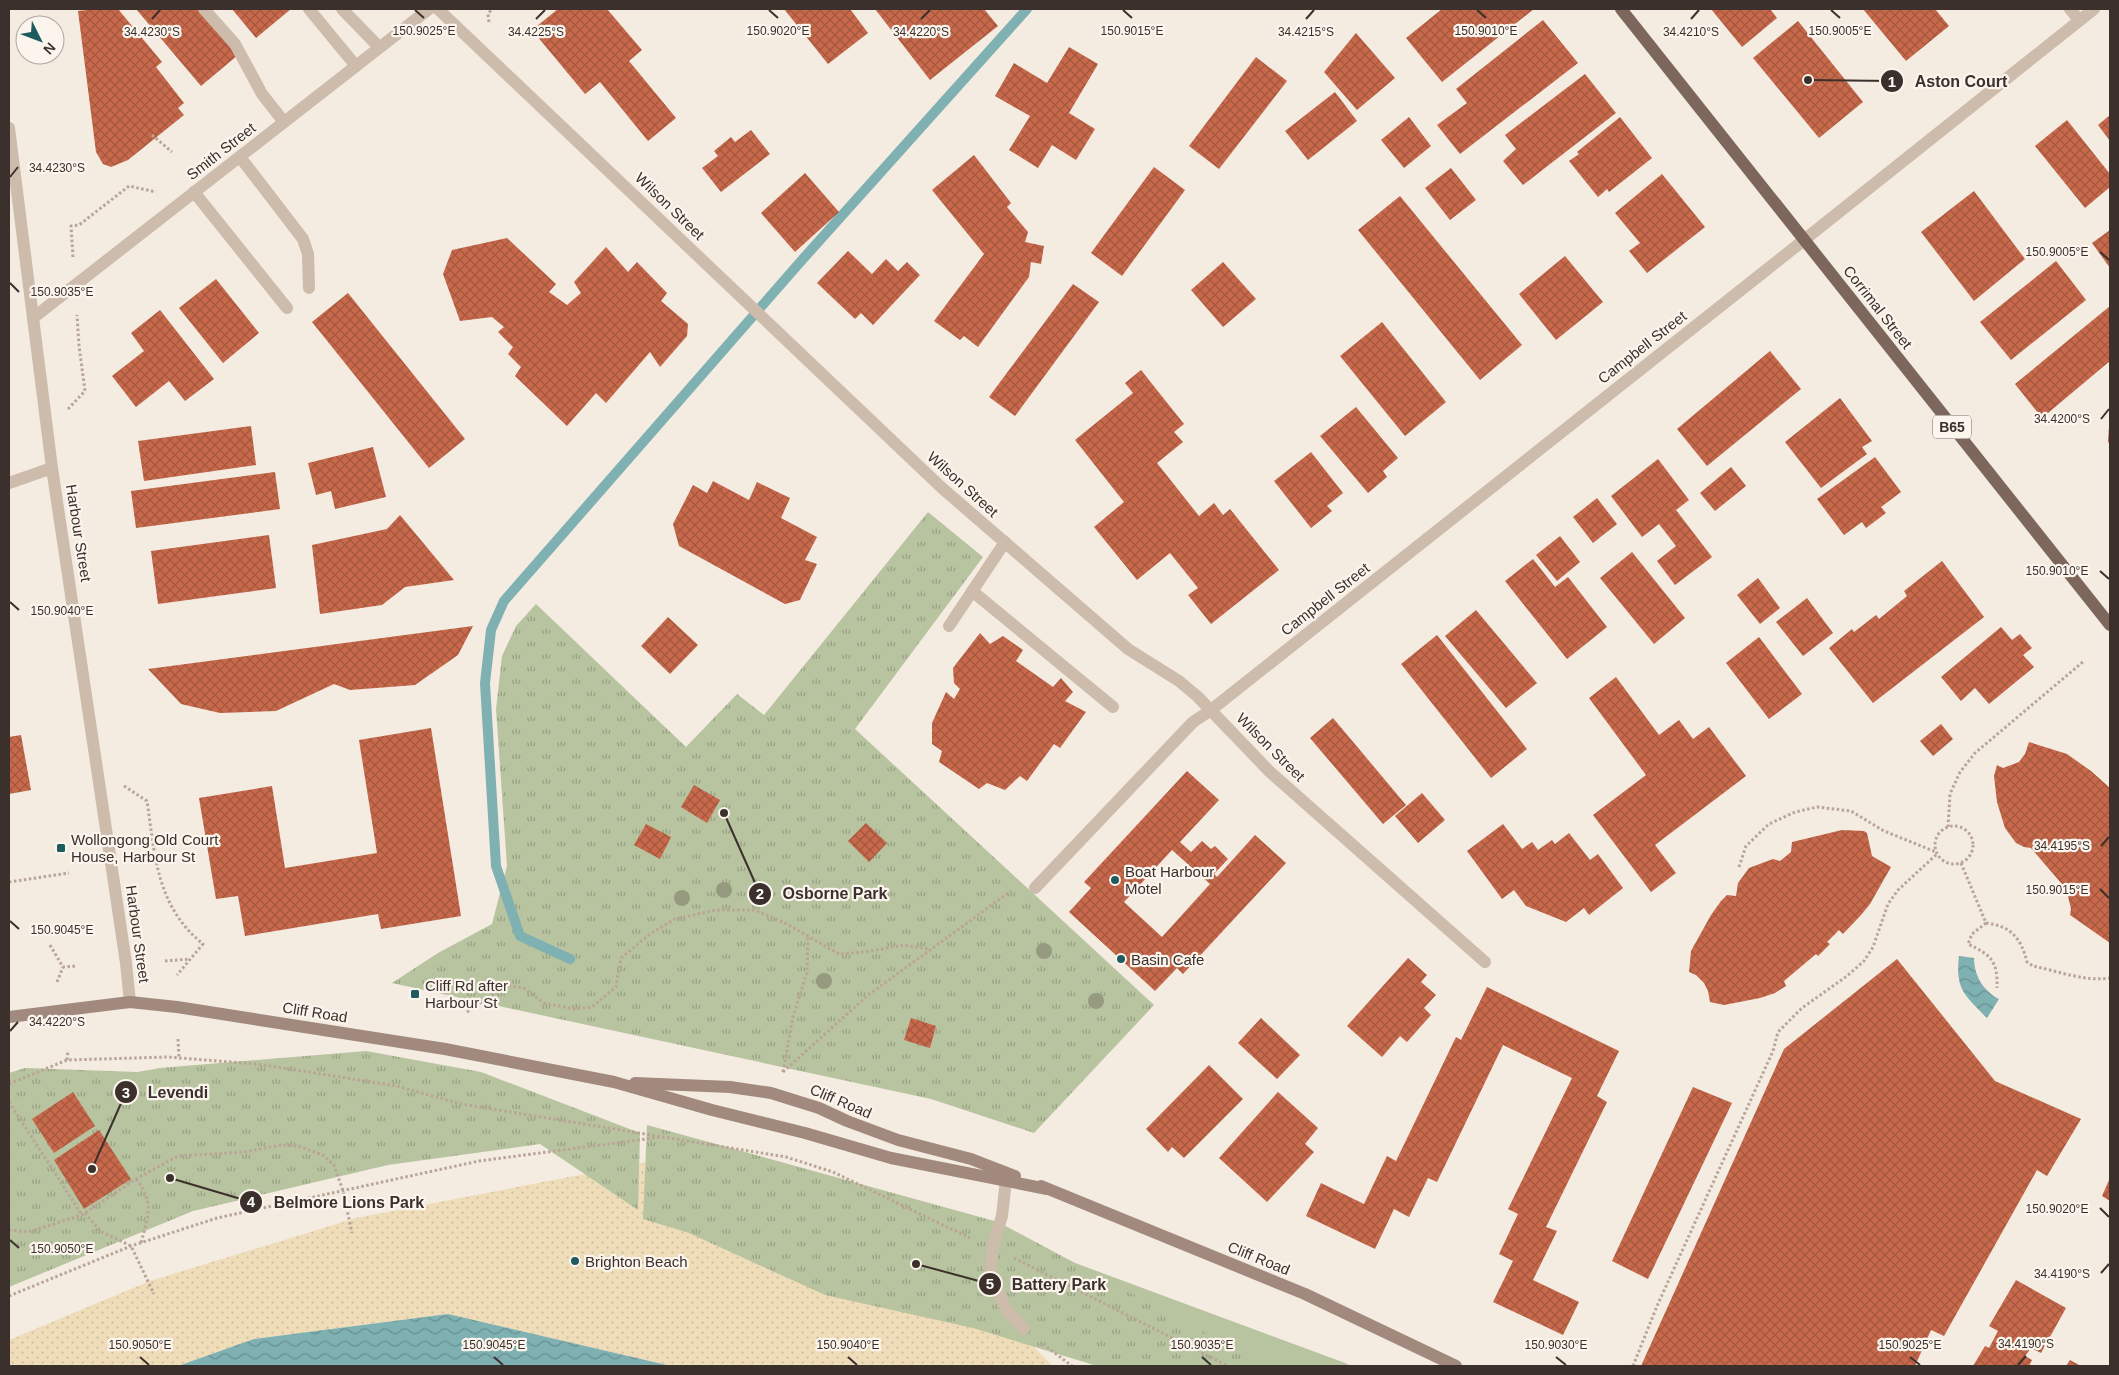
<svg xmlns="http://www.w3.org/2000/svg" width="2119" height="1375" font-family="Arial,sans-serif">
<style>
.grass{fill:#b8c4a0}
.sand{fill:url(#sand-dots)}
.park{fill:url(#park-tufts)}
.water{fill:url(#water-waves)}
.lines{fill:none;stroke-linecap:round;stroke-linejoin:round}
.stream{stroke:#7fb0b2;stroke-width:10}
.building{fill:url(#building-cross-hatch);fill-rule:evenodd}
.path{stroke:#b9a596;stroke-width:3;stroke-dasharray:2.5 2.5;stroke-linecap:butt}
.service{stroke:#cdbbac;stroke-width:12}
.minor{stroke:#cdbbac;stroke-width:12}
.tertiary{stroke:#cdbbac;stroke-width:12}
.secondary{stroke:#a18a7d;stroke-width:12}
.primary{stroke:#7d675c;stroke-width:12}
.tree{fill:#969b7f}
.ticks{fill:none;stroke:#3b302b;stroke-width:2}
.poi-dot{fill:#1f5a5e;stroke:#fbf5ee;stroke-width:2}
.labels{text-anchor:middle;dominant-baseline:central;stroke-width:4.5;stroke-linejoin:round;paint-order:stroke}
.shield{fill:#fbf5ee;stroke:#756b66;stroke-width:1}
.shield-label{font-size:14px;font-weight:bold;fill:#3b302b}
.street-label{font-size:15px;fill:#3b302b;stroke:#fbf5ee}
.poi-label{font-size:15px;fill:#3b302b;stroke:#fbf5ee;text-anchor:start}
.ticks-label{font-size:12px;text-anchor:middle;fill:#3b302b;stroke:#fbf5ee;stroke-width:4.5;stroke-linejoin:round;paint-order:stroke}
.leader{fill:none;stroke:#3b302b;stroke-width:2}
.callout-dot{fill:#3b302b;stroke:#fbf5ee;stroke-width:2}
.mark-label{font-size:15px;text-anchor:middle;font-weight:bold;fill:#fff}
.callout-label{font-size:16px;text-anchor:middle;font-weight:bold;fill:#3b302b;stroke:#fbf5ee;stroke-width:4.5;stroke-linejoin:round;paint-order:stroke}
</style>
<defs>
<pattern id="sand-dots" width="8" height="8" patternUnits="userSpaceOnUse" patternTransform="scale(1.25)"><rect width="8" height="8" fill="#efdcb8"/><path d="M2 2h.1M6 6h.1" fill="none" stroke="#cebd9e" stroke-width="1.8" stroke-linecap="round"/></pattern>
<pattern id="park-tufts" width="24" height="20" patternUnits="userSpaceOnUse" patternTransform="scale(1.25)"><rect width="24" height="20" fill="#b8c4a0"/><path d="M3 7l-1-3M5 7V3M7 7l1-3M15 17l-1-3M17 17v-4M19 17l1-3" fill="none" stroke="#97a083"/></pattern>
<pattern id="water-waves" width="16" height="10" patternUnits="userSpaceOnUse" patternTransform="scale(1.25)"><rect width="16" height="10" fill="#7fb0b2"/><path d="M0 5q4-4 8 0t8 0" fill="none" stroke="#699091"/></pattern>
<pattern id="building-cross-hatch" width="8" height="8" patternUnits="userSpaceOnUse" patternTransform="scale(1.25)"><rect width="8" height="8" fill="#c8694b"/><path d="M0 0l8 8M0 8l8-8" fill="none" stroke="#a4573f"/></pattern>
</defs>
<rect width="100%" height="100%" fill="#f4ebe1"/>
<polygon class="grass" points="1032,1247 1345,1363 1351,1366 1258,1366"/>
<polygon class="sand" points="679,1156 1034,1347 1053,1366 671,1366 448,1314 254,1339 178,1366 9,1366 9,1340 150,1281 356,1218"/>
<g class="park">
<polygon points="928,512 983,557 855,729 1154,1005 1034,1133 931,1099 392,983 438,953 492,924 507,866 496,709 502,656 516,626 536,604 686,747 737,694 764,715"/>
<polygon points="366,1051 481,1072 640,1133 638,1210 540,1144 388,1165 193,1211 9,1287 9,1073 25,1068 138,1072 160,1068"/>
<polygon points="647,1125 998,1222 1268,1366 1097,1366 973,1328 825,1295 689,1233 643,1219"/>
</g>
<g class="water">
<path d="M1959,956L1974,958C1974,975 1983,991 1999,999L1987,1018C1965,995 1955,990 1959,956Z"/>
<polygon points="448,1314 671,1366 178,1366 254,1339"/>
</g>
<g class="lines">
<polyline class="stream" points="570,959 520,936 496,866 485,683 491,630 504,601 802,260 1027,9"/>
</g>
<g class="building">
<polygon points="88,9 118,9 162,62 156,67 184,103 178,108 184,115 128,160 111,167 103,164 96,152 78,11 87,10"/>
<polygon points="136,9 200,9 238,55 201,86"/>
<polygon points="232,9 291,9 256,38"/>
<polygon points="558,9 607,9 642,50 629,61 676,118 648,141 600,82 585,94 532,30"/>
<polygon points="784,9 850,9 868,33 828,64"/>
<polygon points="875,9 984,9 998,26 930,80"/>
<polygon points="1442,9 1534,9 1442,82 1406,38"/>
<polygon points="1711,9 1770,9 1777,18 1742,47"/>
<polygon points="1863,9 1935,9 1949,26 1906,61"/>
<polygon points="1543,20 1578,63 1460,154 1437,125 1467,103 1456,89"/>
<polygon points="1798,21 1863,102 1819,138 1753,58"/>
<polygon points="1356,33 1395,78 1357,110 1324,72"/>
<polygon points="1069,47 1098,64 1069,113 1095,129 1076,160 1052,145 1038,168 1009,150 1030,116 995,96 1014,63 1047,83"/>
<polygon points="1256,57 1287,81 1219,169 1189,146"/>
<polygon points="1585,74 1616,113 1523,185 1503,161 1516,149 1505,135"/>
<polygon points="1335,92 1357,121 1308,160 1285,131"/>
<polygon points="2110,115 2110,141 2098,125"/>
<polygon points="1409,117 1431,146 1404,168 1381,140"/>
<polygon points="1620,117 1652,158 1609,192 1607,189 1598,197 1569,161 1579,154 1577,152"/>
<polygon points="2067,120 2110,174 2110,187 2085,208 2035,146"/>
<polygon points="751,130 770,154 721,192 702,168 718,156 714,151 731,137 735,142"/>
<polygon points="974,155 1011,203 1007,207 1028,232 1025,242 1044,246 1041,264 1031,262 1029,277 978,347 964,336 960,340 934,321 984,254 932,190"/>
<polygon points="1154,167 1185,190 1122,276 1091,253"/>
<polygon points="1451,168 1476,200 1450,220 1425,188"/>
<polygon points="805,173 839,212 795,252 761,213"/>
<polygon points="1662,174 1705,227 1647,273 1629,251 1640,243 1615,213"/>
<polygon points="1974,191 2025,259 1974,301 1921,232"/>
<polygon points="1400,196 1522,345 1480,380 1358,230"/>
<polygon points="2110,230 2110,268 2092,243"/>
<polygon points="507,238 556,284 549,292 567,305 581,293 574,282 606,247 628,272 637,262 667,293 661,301 688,324 687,336 660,367 650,352 606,403 596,393 567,426 515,376 521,367 508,354 513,347 498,332 504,327 492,317 460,321 443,274 452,250"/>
<polygon points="848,251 872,274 886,259 898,271 907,262 920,275 873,325 861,313 855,319 817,283"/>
<polygon points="1565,256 1603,302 1556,340 1519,294"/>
<polygon points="2056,261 2086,300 2011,360 1980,322"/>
<polygon points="1223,262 1256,299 1223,327 1191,290"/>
<polygon points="216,279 259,333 223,363 179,308"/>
<polygon points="1073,284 1099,302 1015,416 989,397"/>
<polygon points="348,293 465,439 429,468 312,322"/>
<polygon points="2110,306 2110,361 2042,418 2015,384"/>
<polygon points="160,310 214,379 185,401 169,381 136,407 112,376 144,351 131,333"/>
<polygon points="1382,322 1446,402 1405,436 1340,356"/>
<polygon points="1770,351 1801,389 1707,466 1677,429"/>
<polygon points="1141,370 1184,424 1174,432 1183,442 1157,463 1199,516 1214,503 1223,515 1230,509 1279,570 1211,624 1188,595 1198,588 1170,553 1137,580 1094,527 1124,502 1075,440 1133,393 1125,383"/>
<polygon points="1840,398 1872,441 1862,447 1867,454 1821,488 1785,442"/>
<polygon points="1356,407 1398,458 1383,471 1387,477 1368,493 1320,436"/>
<polygon points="251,426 256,465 144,481 138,441"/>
<polygon points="2109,427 2110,427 2110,446 2108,441"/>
<polygon points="373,447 386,497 335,509 331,491 316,495 308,463"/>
<polygon points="1311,452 1343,493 1327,506 1332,511 1311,528 1274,481"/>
<polygon points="1875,457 1901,492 1881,507 1886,513 1866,528 1862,522 1844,535 1817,499"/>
<polygon points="1658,459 1689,500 1676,510 1712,557 1675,585 1657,561 1676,546 1659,524 1642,537 1611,496"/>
<polygon points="1731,467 1746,486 1715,511 1700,493"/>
<polygon points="275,472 280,509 136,528 131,491"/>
<polygon points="713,481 749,500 757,482 790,498 781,518 817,537 805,560 817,564 800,600 785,604 679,546 673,524 693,485 707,493"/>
<polygon points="1597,498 1617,524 1593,543 1573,517"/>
<polygon points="400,515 454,580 405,587 382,605 320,614 312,545 387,529"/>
<polygon points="269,535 276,588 158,604 151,551"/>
<polygon points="1560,536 1580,562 1557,581 1536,555"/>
<polygon points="1632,552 1685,618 1654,644 1600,578"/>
<polygon points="1533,559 1555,587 1568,577 1607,627 1567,659 1505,581"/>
<polygon points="1942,561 1984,617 1873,703 1829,648 1852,629 1854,632 1876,615 1879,619 1907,596 1904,591"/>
<polygon points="1758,578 1780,608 1760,624 1737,595"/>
<polygon points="1807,598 1833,633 1803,656 1776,622"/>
<polygon points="1476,610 1537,683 1506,708 1445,636"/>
<polygon points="668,617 698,645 670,674 641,646"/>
<polygon points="473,626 458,655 415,685 350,690 334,684 276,711 220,713 181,704 148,669"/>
<polygon points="2001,627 2012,640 2020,634 2032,648 2023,655 2034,667 1989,704 1975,688 1961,701 1941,677"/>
<polygon points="980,633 990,644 1003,636 1023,650 1016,661 1053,687 1061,678 1073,692 1065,701 1086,712 1060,748 1054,744 1027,781 1020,776 1005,790 987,783 979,789 939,762 942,751 932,744 932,723 946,692 954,699 960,689 954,683 953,668"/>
<polygon points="1437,635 1527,749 1491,778 1401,664"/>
<polygon points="1759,637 1802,694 1769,719 1726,663"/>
<polygon points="1616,677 1659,735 1679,720 1693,739 1709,727 1746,776 1655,845 1676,873 1651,892 1593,815 1646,775 1589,698"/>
<polygon points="1333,718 1406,805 1383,824 1310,738"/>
<polygon points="1941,724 1953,739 1933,756 1920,741"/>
<polygon points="431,728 461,916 381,929 378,914 245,936 238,896 216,899 199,798 272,786 285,868 377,853 359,740"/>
<polygon points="21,735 31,790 9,794 9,737"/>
<polygon points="2029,742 2067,754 2091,771 2110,788 2110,943 2070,915 2071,909 2067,892 2061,883 2031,848 2024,847 2016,843 2005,828 1997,802 1994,776 1997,765 2003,768 2019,762 2025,754"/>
<path d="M1187,771L1219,800L1180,842L1191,852L1202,841L1211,849L1215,846L1228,859L1214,874L1217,877L1255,835L1286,863L1183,974L1177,968L1155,991L1069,912L1091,888L1084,882ZM1172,850L1210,884L1162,937L1124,902Z"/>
<polygon points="694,785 720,800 707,823 681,807"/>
<polygon points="1422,793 1445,820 1418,843 1395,816"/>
<polygon points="866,823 887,843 869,862 848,841"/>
<polygon points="646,824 671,837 660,859 634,845"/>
<polygon points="1503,824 1522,849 1532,842 1538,850 1552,840 1555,844 1569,833 1590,860 1598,854 1623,888 1589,915 1584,908 1566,922 1526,906 1514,890 1502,899 1467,851"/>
<polygon points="1842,830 1864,831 1867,833 1872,856 1891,867 1870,904 1861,915 1843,934 1839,930 1827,942 1830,944 1818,956 1816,954 1784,981 1786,986 1775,993 1760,998 1724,1005 1710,1002 1708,991 1704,983 1696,975 1689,972 1691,951 1711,915 1721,901 1727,895 1736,896 1738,883 1749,868 1773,859 1780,861 1791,852 1792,842"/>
<polygon points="1408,958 1427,975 1421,982 1436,995 1424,1008 1431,1015 1407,1042 1400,1036 1382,1057 1347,1026"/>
<polygon points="1897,959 1995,1081 2081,1119 2047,1176 2037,1170 1944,1336 1931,1330 1915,1366 1641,1366 1784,1049"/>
<polygon points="1487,987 1619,1051 1597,1096 1607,1102 1546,1227 1557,1231 1533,1280 1579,1302 1563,1335 1493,1302 1513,1261 1499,1254 1518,1214 1508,1209 1572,1078 1503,1045 1437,1182 1428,1178 1409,1217 1394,1209 1375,1249 1306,1216 1321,1183 1364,1204 1387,1156 1396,1161 1456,1037 1461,1040"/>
<polygon points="911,1018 936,1026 930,1048 904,1040"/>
<polygon points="1261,1018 1300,1055 1277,1079 1238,1043"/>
<polygon points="1209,1065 1243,1099 1184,1158 1172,1147 1168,1152 1146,1129"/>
<polygon points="1693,1087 1732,1103 1648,1279 1612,1261"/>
<polygon points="73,1092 95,1126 54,1153 32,1119"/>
<polygon points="1278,1092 1318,1128 1305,1144 1314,1152 1267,1202 1219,1158"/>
<polygon points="99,1130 131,1179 84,1209 54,1160"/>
<polygon points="2110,1178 2110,1201 2102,1196"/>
<polygon points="2016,1280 2066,1308 2041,1353 2031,1348 2025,1356 2032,1360 2029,1366 1973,1366 1985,1346 1989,1348 1998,1331 1989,1326"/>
<polygon points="2070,1360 2081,1366 2066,1366"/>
</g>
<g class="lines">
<g class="path">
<polyline points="489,22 488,14 492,9"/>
<polyline points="152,135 172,152"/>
<polyline points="73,257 71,226 79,225 129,186 156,192"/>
<polyline points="68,409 85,391 79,346 77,315"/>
<path d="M124,786L147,801C155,855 156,906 203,944L177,975"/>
<circle cx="1954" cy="845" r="19"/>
<polyline points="1948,827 1950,794 1960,772 1975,753 2084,661"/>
<path d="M1961,863L1986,923C2011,926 2021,938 2027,962L2033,966C2057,971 2086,982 2110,978"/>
<polyline points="1739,867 1746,846 1769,824 1795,812 1817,807 1851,811 1884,831 1936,852"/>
<polyline points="9,882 69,873"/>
<path d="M1986,923L1972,934L1968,944C1991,955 1998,961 1997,988"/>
<polyline points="50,945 63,967 77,966"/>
<polyline points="165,961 190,959"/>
<polyline points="57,982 63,967"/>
<polyline points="467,1012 506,985 524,988 544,1003 574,1009 592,1007 616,987 621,958 650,934 675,919 716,910 755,910 787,924 839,954 865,952 904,945 928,949"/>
<polyline points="178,1039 179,1058"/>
<polyline points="67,1060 68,1050"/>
<polyline points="783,1072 867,996 1011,891"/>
<polyline points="783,1072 793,1017 807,972 808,937"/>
<polyline points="9,1084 67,1060 167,1057 257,1064 397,1086 461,1104 786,1157 833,1172 970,1238"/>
<polyline points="9,1102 82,1215"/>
<path d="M136,1179C155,1203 148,1216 141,1243"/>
<polyline points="85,1213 100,1231 131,1246 154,1294"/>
<polyline points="9,1230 28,1232 82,1215 136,1179 178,1156 245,1152 280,1145 298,1146 315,1152 323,1155 334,1165 343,1191 352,1233"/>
<polyline points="1014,1258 1228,1366"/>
<polyline points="9,1296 131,1246 217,1218 479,1161 661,1137"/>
<polyline points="1043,1344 1072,1366"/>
<polyline points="1633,1366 1657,1306 1773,1051 1778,1032 1802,1008 1847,976 1864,961 1873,947 1888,904 1898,890 1937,854"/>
</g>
<g class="service">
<polyline points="204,9 235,44 262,94 284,122"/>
<polyline points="309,9 356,66"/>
<polyline points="342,9 379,47"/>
<polyline points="2070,9 2079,20"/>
<polyline points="240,157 303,239 308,254 309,288"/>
<polyline points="194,192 287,308"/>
<polyline points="972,591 1113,707"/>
<polyline points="949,626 1005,542"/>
<polyline points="1035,888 1193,722 1211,710"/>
<polyline points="1006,1180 1002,1216 992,1248 990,1272 1007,1311 1024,1329"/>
</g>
<g class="minor">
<polyline points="438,9 942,488 1128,649 1179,681 1198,697 1269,771 1485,962"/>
<polyline points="9,483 52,468"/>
<polyline points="1211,710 1804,240"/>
</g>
<g class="tertiary">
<polyline points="9,128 52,468 126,963 130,1002"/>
<polyline points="1804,240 2094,9"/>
<polyline points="33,318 429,9"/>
</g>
<g class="secondary">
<polyline points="9,1017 130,1002 177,1007 445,1049 614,1082 712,1110 805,1133 891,1158 1047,1189"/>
<polyline points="635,1083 730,1087 771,1093 819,1108 847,1121 898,1140 971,1159 1015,1176"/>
<polyline points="1041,1186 1305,1294 1456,1366"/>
</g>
<polyline class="primary" points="1621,9 2110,625"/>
</g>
<g class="tree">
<circle cx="724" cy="890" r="8"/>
<circle cx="682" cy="898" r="8"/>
<circle cx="1044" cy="951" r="8"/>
<circle cx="824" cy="981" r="8"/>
<circle cx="1096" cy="1001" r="8"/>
</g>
<path class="ticks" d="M415,10L424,18M769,10L778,18M1123,10L1132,18M1477,10L1486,18M1831,10L1840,18M152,19L160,10M536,19L545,10M921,19L930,10M1306,19L1314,10M1691,19L1699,10M10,177L18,167M2100,252L2109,260M10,283L19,292M2101,419L2109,409M2100,571L2109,579M10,602L19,610M2101,846L2109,837M2100,889L2109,898M10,921L19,929M10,1031L18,1022M2100,1208L2109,1217M10,1240L19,1248M2101,1273L2109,1264M140,1357L149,1365M494,1357L503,1365M848,1357L857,1365M1202,1357L1211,1365M1556,1357L1566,1365M1910,1357L1920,1365M2018,1365L2026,1356"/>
<g class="poi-dot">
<rect x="56" y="843" width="10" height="10" rx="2.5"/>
<circle cx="1115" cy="880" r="5"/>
<circle cx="1121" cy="959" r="5"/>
<rect x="410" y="989" width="10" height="10" rx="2.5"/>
<circle cx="575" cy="1261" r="5"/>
</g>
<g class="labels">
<rect class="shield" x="1933" y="415.5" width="38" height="23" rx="4"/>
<g class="shield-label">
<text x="1952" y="427">B65</text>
</g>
<g class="street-label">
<text transform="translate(221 151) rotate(-38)">Smith Street</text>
<text transform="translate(670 206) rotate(44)">Wilson Street</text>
<text transform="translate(1878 307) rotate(52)">Corrimal Street</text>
<text transform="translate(1642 347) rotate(-38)">Campbell Street</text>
<text transform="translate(963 484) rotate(42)">Wilson Street</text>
<text transform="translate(79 533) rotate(81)">Harbour Street</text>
<text transform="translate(1325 599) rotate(-38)">Campbell Street</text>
<text transform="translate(1271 747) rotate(45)">Wilson Street</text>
<text transform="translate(138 934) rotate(82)">Harbour Street</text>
<text transform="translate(315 1012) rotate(9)">Cliff Road</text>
<text transform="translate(841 1101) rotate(23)">Cliff Road</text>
<text transform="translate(1259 1258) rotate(22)">Cliff Road</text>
</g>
<g class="poi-label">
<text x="71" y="839">Wollongong Old Court<tspan x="71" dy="17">House, Harbour St</tspan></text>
<text x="1125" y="871">Boat Harbour<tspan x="1125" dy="17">Motel</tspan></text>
<text x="1131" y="959">Basin Cafe</text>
<text x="425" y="985">Cliff Rd after<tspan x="425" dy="17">Harbour St</tspan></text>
<text x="585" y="1261">Brighton Beach</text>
</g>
</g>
<g class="ticks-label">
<text x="778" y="35">150.9020°E</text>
<text x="424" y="35">150.9025°E</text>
<text x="1132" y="35">150.9015°E</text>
<text x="1486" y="35">150.9010°E</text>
<text x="1840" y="35">150.9005°E</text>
<text x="152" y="36">34.4230°S</text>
<text x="536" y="36">34.4225°S</text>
<text x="921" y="36">34.4220°S</text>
<text x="1306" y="36">34.4215°S</text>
<text x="1691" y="36">34.4210°S</text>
<text x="57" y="172">34.4230°S</text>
<text x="2057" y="256">150.9005°E</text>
<text x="62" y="296">150.9035°E</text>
<text x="2062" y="423">34.4200°S</text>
<text x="2057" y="575">150.9010°E</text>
<text x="62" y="615">150.9040°E</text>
<text x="2062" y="850">34.4195°S</text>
<text x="2057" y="894">150.9015°E</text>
<text x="62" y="934">150.9045°E</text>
<text x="57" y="1026">34.4220°S</text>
<text x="2057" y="1213">150.9020°E</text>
<text x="62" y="1253">150.9050°E</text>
<text x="2062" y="1278">34.4190°S</text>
<text x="2026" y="1348">34.4190°S</text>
<text x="140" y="1349">150.9050°E</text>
<text x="494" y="1349">150.9045°E</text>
<text x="848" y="1349">150.9040°E</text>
<text x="1202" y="1349">150.9035°E</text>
<text x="1556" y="1349">150.9030°E</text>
<text x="1910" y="1349">150.9025°E</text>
</g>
<path class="leader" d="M1808 80L1892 81M724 813L760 894M92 1169L126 1092M170 1178L251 1202M916 1264L990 1284"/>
<g class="callout-dot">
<circle cx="1808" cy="80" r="5"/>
<circle cx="724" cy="813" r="5"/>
<circle cx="92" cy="1169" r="5"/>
<circle cx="170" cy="1178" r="5"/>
<circle cx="916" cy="1264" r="5"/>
<circle cx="1892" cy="81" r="12"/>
<circle cx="760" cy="894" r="12"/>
<circle cx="126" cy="1092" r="12"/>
<circle cx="251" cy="1202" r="12"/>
<circle cx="990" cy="1284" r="12"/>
</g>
<g class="mark-label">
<text x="1892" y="87">1</text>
<text x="760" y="899">2</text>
<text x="126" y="1098">3</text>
<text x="251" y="1207">4</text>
<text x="990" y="1289">5</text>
</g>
<g class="callout-label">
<text x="1961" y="87">Aston Court</text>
<text x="835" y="899">Osborne Park</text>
<text x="178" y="1098">Levendi</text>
<text x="349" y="1208">Belmore Lions Park</text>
<text x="1059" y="1290">Battery Park</text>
</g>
<rect width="2119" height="1375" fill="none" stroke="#3b302b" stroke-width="20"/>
<g transform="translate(40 40) rotate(132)"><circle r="24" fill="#fbf5ee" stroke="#aea6a0"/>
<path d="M0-4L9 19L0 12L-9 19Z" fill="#1f5a5e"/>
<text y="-8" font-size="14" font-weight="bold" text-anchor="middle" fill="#3b302b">N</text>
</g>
</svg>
